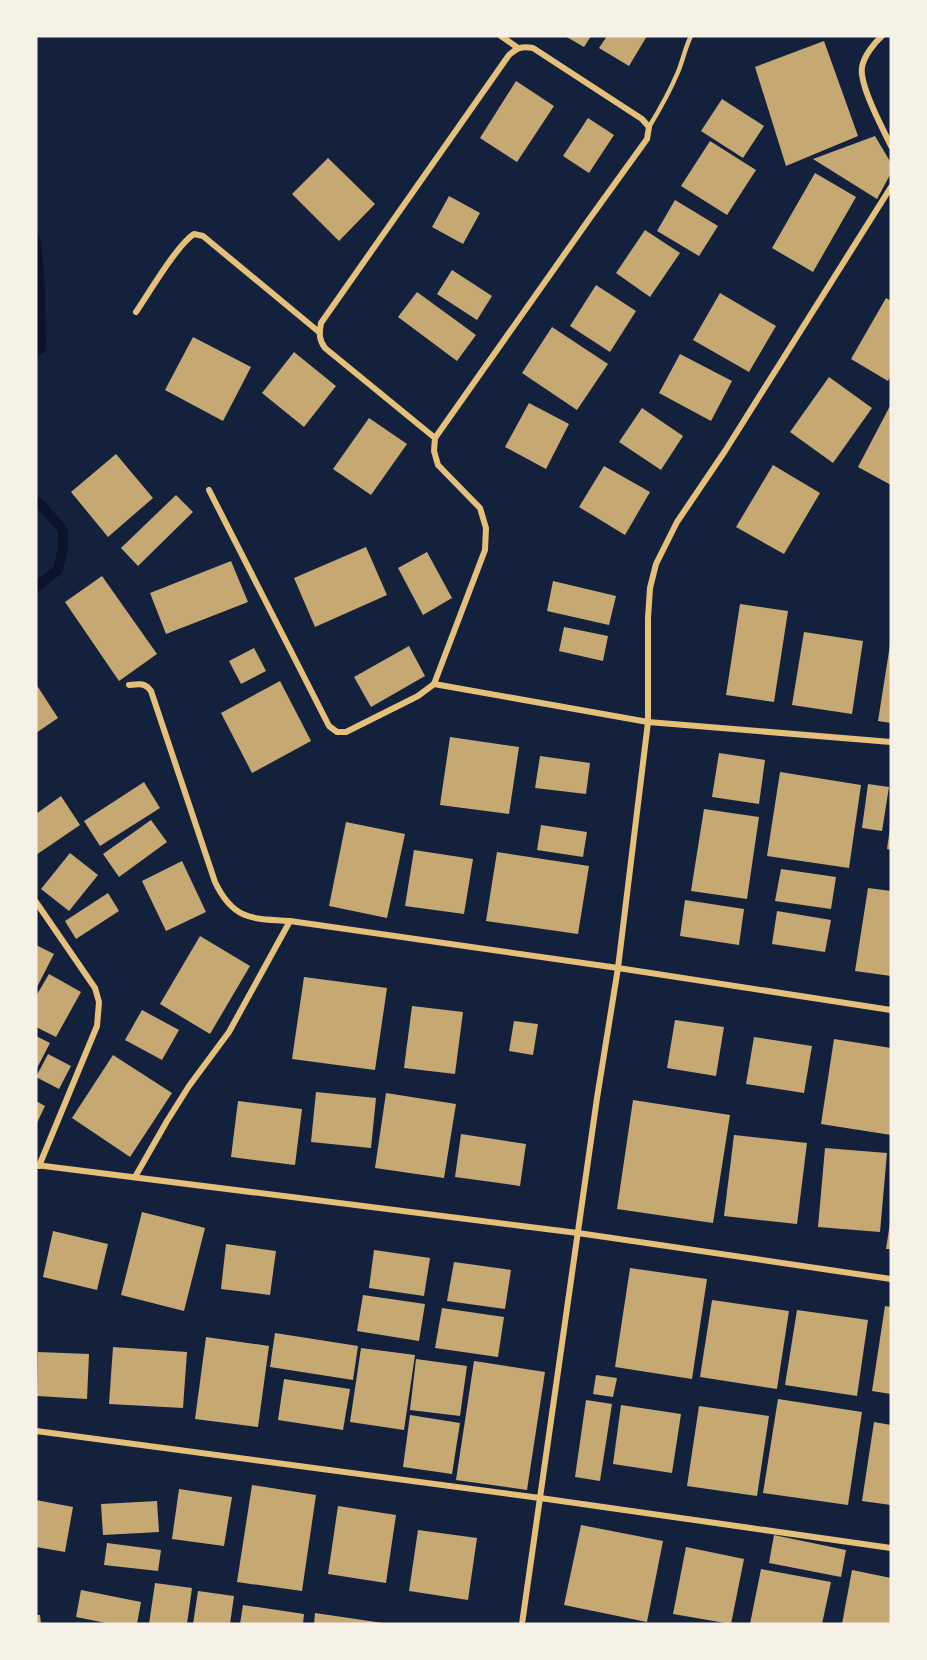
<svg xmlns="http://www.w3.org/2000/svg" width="927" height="1660" font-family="Arial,sans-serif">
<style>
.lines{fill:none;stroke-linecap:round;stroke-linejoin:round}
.stream{stroke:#0b132b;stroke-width:10}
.building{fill:#c6a872}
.service{stroke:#e5c07b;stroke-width:4.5}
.minor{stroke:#e5c07b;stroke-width:6}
</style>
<rect width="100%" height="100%" fill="#14213d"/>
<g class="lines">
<g class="stream">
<polyline points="36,240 40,286 41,348 36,353"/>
<polyline points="36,502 40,504 63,530 63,548 58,570 36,587"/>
</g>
</g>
<g class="building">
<polygon points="565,36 591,36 584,47"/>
<polygon points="607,36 647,36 629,66 599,48"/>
<polygon points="824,41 858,136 786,166 755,67"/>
<polygon points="516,81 554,106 517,162 480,138"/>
<polygon points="722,99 764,126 743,158 701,131"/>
<polygon points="588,118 614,135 589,173 563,156"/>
<polygon points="875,136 891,163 891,173 877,199 813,159"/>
<polygon points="710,141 756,170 727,215 681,186"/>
<polygon points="328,158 375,204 339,241 292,194"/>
<polygon points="815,173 856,197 813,272 772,248"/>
<polygon points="449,196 480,213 463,244 432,227"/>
<polygon points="675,200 718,226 699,256 657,231"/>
<polygon points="645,230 680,253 650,297 616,273"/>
<polygon points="452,270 492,296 477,320 437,294"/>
<polygon points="596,285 636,311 610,352 570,326"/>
<polygon points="417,292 476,335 457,361 398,317"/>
<polygon points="720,293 776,326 749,372 693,340"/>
<polygon points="886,298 891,301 891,375 888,381 851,359"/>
<polygon points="552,327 608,364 577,410 522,373"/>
<polygon points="193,337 251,367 223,421 165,390"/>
<polygon points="294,352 336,386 304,427 262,393"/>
<polygon points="680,354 732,381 711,421 659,393"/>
<polygon points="829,377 872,408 833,463 790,432"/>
<polygon points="529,403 569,424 546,469 505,447"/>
<polygon points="891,404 891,485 858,467"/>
<polygon points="642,408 683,436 661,470 619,442"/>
<polygon points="369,418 407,444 371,495 333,469"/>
<polygon points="116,454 153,498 108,537 71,492"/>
<polygon points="773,465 820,493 784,554 736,527"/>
<polygon points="604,466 650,492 625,535 579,507"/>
<polygon points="176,495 193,512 138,566 121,548"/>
<polygon points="366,547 387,595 315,627 294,578"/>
<polygon points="427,552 452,598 423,615 398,568"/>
<polygon points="231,561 248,602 166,634 150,593"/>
<polygon points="102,576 157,654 119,681 65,602"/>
<polygon points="553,581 616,596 609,625 547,611"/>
<polygon points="740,604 788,611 774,702 726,695"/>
<polygon points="564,627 608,636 603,661 559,651"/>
<polygon points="804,632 863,641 852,714 792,705"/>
<polygon points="890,645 891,645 891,723 878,721"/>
<polygon points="409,646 425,676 371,707 354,677"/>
<polygon points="254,648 266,671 241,684 229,661"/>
<polygon points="280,681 311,741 252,773 221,713"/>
<polygon points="36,684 58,718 36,733"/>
<polygon points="450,737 519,747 509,814 440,805"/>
<polygon points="719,753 765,760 759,804 712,797"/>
<polygon points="540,756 590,763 586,794 535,788"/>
<polygon points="780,772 861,785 849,868 767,856"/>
<polygon points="144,782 160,808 100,846 84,821"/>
<polygon points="868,784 889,787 882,831 862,828"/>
<polygon points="61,796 80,825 36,855 36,814"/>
<polygon points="704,809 759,817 747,899 691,891"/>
<polygon points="151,820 167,842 119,877 103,854"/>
<polygon points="346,822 405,834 387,918 329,906"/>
<polygon points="541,825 587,832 583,857 537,850"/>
<polygon points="890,828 891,829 891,850 887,849"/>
<polygon points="414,850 473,859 464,914 405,906"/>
<polygon points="497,852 589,866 578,934 486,921"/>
<polygon points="70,853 98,875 69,911 41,889"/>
<polygon points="182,861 206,912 166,931 142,881"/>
<polygon points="781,869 836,877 831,909 775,901"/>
<polygon points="868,888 891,891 891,976 855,971"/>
<polygon points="108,893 119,911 76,939 65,921"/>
<polygon points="685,900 744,909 739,945 680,936"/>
<polygon points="777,911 831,920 825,952 772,944"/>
<polygon points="200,936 250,966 210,1034 160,1004"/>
<polygon points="36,945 54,954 36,989"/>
<polygon points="49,974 81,992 56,1037 36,1027 36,996"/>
<polygon points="304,977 387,988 375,1070 292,1059"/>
<polygon points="412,1006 463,1012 455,1074 404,1068"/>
<polygon points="142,1010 179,1030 162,1060 125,1040"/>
<polygon points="675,1020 724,1027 716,1076 667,1068"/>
<polygon points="514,1021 538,1024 533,1055 509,1051"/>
<polygon points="36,1036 50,1043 36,1070"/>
<polygon points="754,1037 812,1046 804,1093 746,1084"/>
<polygon points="834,1039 891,1048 891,1135 821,1124"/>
<polygon points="48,1054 71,1066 59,1089 36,1077"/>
<polygon points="113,1055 172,1093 130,1157 72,1118"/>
<polygon points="316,1092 376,1098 371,1148 311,1142"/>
<polygon points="386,1093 456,1104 444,1178 375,1168"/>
<polygon points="633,1100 730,1115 713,1223 617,1209"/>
<polygon points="36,1101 45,1106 36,1125"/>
<polygon points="238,1101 302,1109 295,1165 231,1157"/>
<polygon points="461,1134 526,1144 520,1186 455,1177"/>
<polygon points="734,1135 807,1143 797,1224 724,1216"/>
<polygon points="825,1148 887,1153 880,1232 818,1227"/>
<polygon points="142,1212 205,1228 184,1311 121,1295"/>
<polygon points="890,1223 891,1223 891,1249 886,1249"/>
<polygon points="53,1231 108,1244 97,1290 43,1277"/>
<polygon points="226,1244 276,1251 270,1295 221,1289"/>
<polygon points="374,1250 430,1258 424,1296 369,1288"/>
<polygon points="454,1262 511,1270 505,1309 447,1301"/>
<polygon points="630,1268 707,1279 692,1379 615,1367"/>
<polygon points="363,1295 425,1304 419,1341 357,1331"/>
<polygon points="712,1300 789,1311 777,1389 700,1377"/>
<polygon points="885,1306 891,1307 891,1394 872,1391"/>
<polygon points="442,1308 504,1317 498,1357 435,1348"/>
<polygon points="797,1310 868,1320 857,1396 785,1385"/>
<polygon points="275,1333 358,1346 353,1380 270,1367"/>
<polygon points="206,1337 269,1346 258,1427 195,1419"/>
<polygon points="113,1347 187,1352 183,1408 109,1404"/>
<polygon points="361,1348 415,1355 404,1430 350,1422"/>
<polygon points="38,1352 89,1354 87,1399 37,1396"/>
<polygon points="416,1359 467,1366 460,1416 410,1410"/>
<polygon points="474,1361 545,1372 527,1490 456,1480"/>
<polygon points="596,1375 617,1378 613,1397 593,1394"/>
<polygon points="284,1379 350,1389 343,1430 278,1420"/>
<polygon points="778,1399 862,1412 848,1505 763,1493"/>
<polygon points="586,1400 612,1404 600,1481 575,1477"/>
<polygon points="621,1405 681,1414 672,1473 613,1464"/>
<polygon points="699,1406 769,1416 757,1496 687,1486"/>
<polygon points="410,1415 460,1423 452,1474 403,1467"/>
<polygon points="874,1422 891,1425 891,1505 862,1501"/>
<polygon points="252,1485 316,1495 302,1591 237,1582"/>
<polygon points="179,1489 232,1497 224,1546 172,1539"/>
<polygon points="36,1500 73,1507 65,1552 36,1547"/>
<polygon points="157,1501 159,1532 103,1535 101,1504"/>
<polygon points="338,1506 396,1515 386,1583 328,1574"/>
<polygon points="581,1525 663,1541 647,1622 564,1605"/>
<polygon points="418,1530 477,1538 468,1600 409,1591"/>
<polygon points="774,1535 846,1550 841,1577 769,1563"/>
<polygon points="107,1543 161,1550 158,1571 104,1565"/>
<polygon points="686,1547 744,1559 731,1624 673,1614"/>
<polygon points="761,1569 831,1582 822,1624 750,1624"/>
<polygon points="852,1570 891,1578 891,1624 842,1624"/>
<polygon points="155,1583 192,1588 187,1624 149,1624"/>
<polygon points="81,1590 141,1602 137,1624 111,1624 76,1617"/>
<polygon points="198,1591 234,1596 230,1624 193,1624"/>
<polygon points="243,1605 304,1614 303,1624 240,1624"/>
<polygon points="315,1613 383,1623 383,1624 314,1624"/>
<polygon points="36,1615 40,1615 41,1624 36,1624"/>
</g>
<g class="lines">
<path class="service" d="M649,127C660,109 670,91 678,72C683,60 685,48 691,36"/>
<g class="minor">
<polyline points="501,36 518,48"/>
<path d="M882,36C874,43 864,56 862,67C859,85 883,129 891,146"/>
<path d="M136,312C149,293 177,245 194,234L203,236L319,332"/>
<polyline points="209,490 329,726 337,732 346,732 418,696 434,684 648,722 891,742"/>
<path d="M434,684L485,550L486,528L480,508L438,465L434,451L435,438L590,218L647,139L649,127L642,119L533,48C521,46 517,48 509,55L321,323C319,334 319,340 325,348L435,438"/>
<path d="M129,685C138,684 145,682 151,691L215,882C233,920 252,919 290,921L618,968L891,1010"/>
<polyline points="36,902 95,988 99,1002 97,1026 39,1166"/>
<polyline points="36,1165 578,1233 891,1279"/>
<polyline points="135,1177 167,1121 189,1086 229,1032 290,921"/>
<polyline points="36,1431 540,1498 891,1548"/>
<polyline points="522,1624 597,1098 618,968 648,722 648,618 650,588 656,564 677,522 725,451 891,187"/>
</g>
</g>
<rect width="927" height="1660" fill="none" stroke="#f6f1e7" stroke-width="75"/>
</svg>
